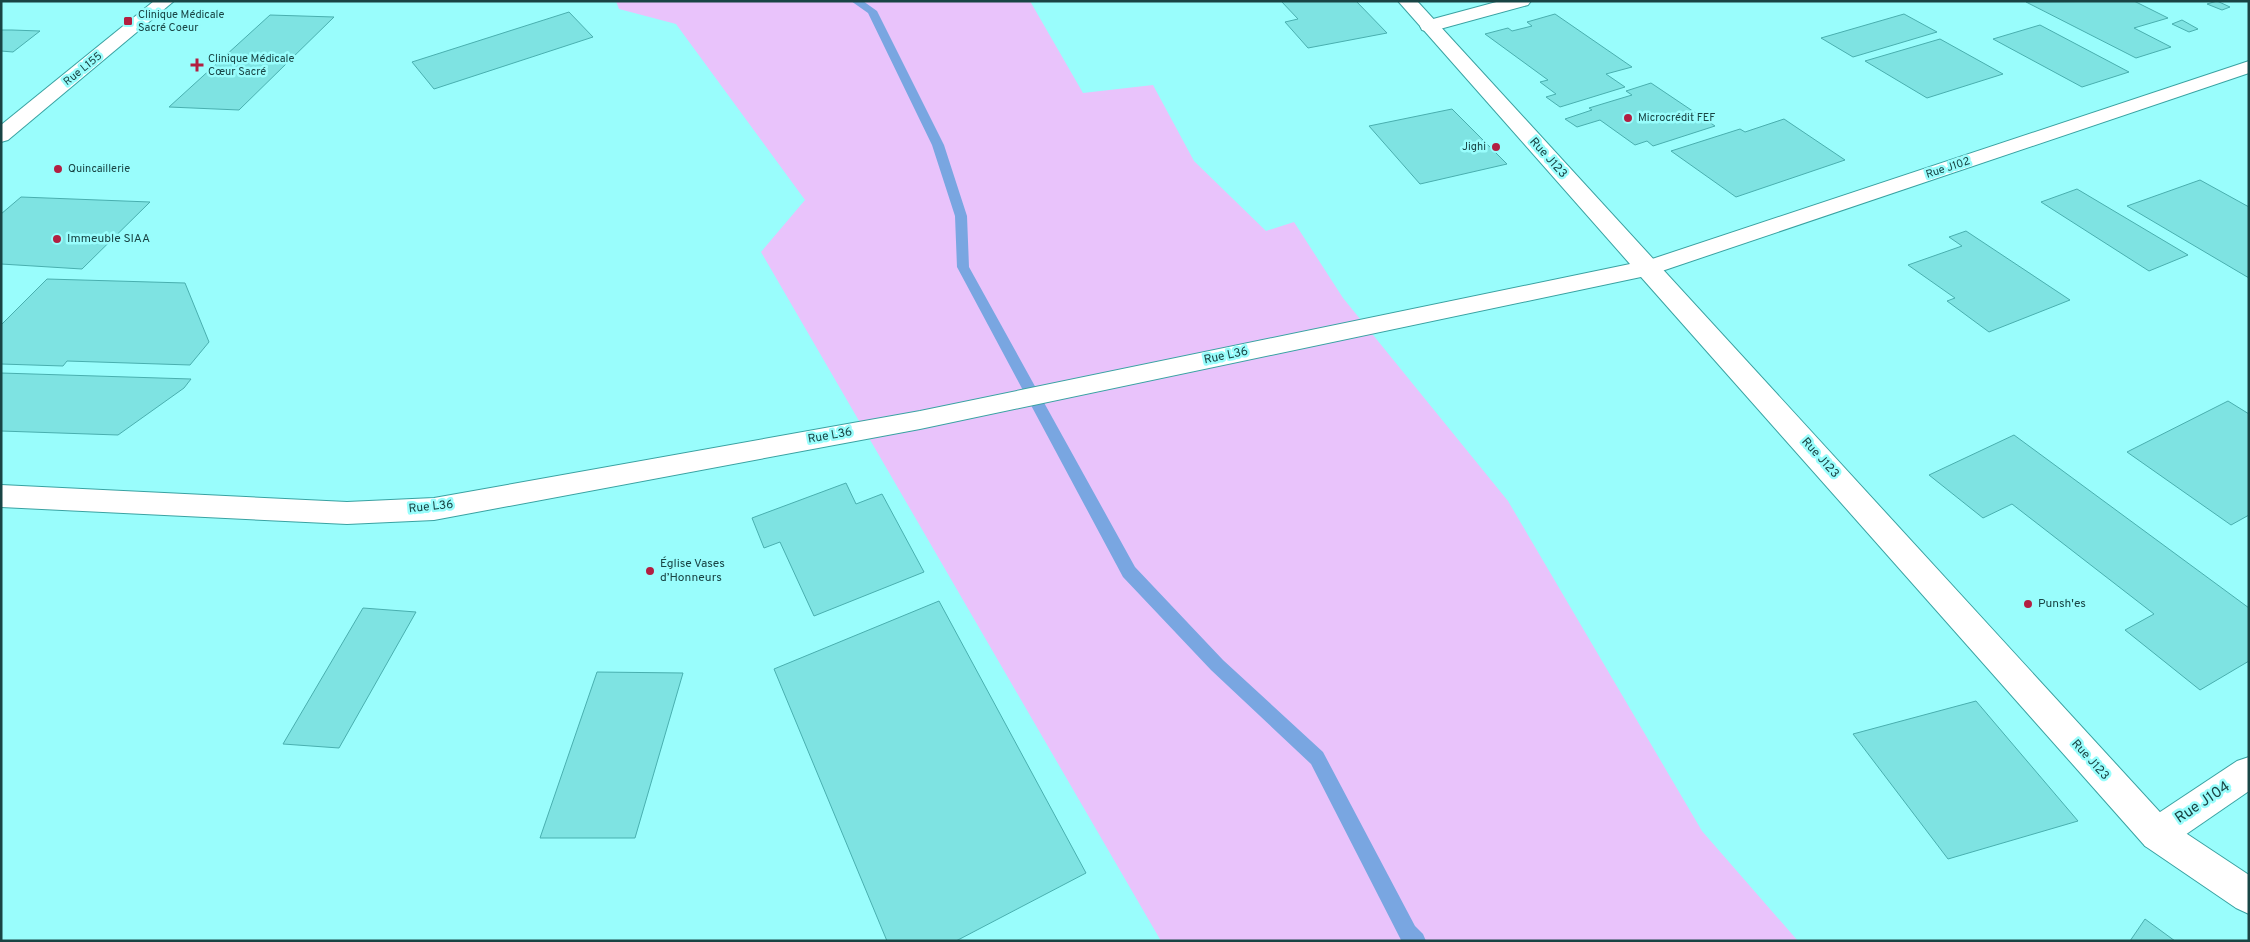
<svg xmlns="http://www.w3.org/2000/svg" width="2250" height="942" font-family="Overpass,sans-serif">
<style>
.green{fill:#e9c3fb}
.lines{fill:none;stroke-linecap:round;stroke-linejoin:round}
.stream{fill:#79a6e1;fill-rule:evenodd}
.building{fill:#7ee3e2;stroke:#49afaf}
.street-casing{stroke:#39a2a2;stroke-width:2}
.secondary-casing{stroke:#39a2a2;stroke-width:2}
.street{fill:#fff;fill-rule:evenodd}
.secondary{fill:#fff;fill-rule:evenodd}
.poi-dot{fill:#b21f41;stroke:#99fdfc;stroke-width:2}
.labels{text-anchor:middle;dominant-baseline:central;stroke-width:5;stroke-linejoin:round;paint-order:stroke}
.far-poi-label{font-size:11px;fill:#194444;stroke:#99fdfc;text-anchor:start}
.far-street-label{font-size:11px;fill:#194444;stroke:#99fdfc}
.street-label{font-size:12px;fill:#194444;stroke:#99fdfc}
.poi-label{font-size:12px;fill:#194444;stroke:#99fdfc;text-anchor:start}
.near-street-label{font-size:15px;fill:#194444;stroke:#99fdfc}
</style>
<rect width="100%" height="100%" fill="#99fdfc"/>
<polygon class="green" points="616,1 1030,1 1083,93 1153,85 1194,161 1266,231 1294,222 1343,298 1508,501 1702,831 1798,941 1161,941 761,252 805,200 676,24 619,9"/>
<g class="lines">
<polygon class="stream" points="851,1 863,1 877,11 944,145 967,216 969,267 1135,567 1223,660 1323,752 1415,926 1423,934 1426,941 1401,940 1311,764 1211,670 1123,577 957,267 955,216 932,145 868,13"/>
</g>
<g class="building">
<polygon points="1281,1 1356,1 1387,33 1308,48 1285,22 1298,19"/>
<polygon points="2134,1 2168,18 2134,28 2171,47 2136,58 2026,2"/>
<polygon points="2217,1 2230,7 2222,10 2207,4"/>
<polygon points="569,12 593,37 434,89 412,62"/>
<polygon points="1555,14 1632,67 1606,74 1625,87 1560,107 1546,97 1556,94 1540,82 1548,80 1485,34 1508,28 1512,31 1532,26 1527,22"/>
<polygon points="1904,14 1937,32 1853,57 1821,38"/>
<polygon points="270,15 334,17 239,110 169,107"/>
<polygon points="2182,20 2198,29 2189,32 2172,24"/>
<polygon points="2040,25 2129,72 2082,87 1993,39"/>
<polygon points="1,30 12,30 40,31 13,52 1,51"/>
<polygon points="1940,39 2003,74 1927,98 1865,61"/>
<polygon points="1651,83 1715,126 1653,146 1647,141 1635,145 1600,120 1577,127 1565,119 1592,110 1589,108 1632,95 1626,91"/>
<polygon points="1452,109 1507,164 1420,184 1369,126"/>
<polygon points="1784,119 1845,160 1736,197 1671,151 1740,129 1745,132"/>
<polygon points="2200,180 2249,207 2249,278 2127,206"/>
<polygon points="2077,189 2188,255 2149,271 2041,202"/>
<polygon points="21,197 150,202 82,269 1,264 1,214"/>
<polygon points="1966,231 2070,300 1989,332 1947,301 1955,298 1908,265 1962,246 1949,237"/>
<polygon points="47,279 185,283 209,342 190,365 67,361 63,366 1,364 1,325"/>
<polygon points="1,373 191,379 184,388 118,435 1,431"/>
<polygon points="2228,401 2249,414 2249,515 2231,525 2127,452"/>
<polygon points="2014,435 2249,608 2249,661 2200,690 2125,630 2154,614 2012,504 1983,518 1929,475"/>
<polygon points="846,483 856,504 882,494 924,572 814,616 780,542 764,548 752,518"/>
<polygon points="939,601 1086,873 956,941 887,941 774,669"/>
<polygon points="363,608 416,612 339,748 283,744"/>
<polygon points="597,672 683,673 635,838 540,838"/>
<polygon points="1976,701 2078,821 1948,859 1853,734"/>
<polygon points="2145,919 2175,941 2130,941"/>
</g>
<g class="lines">
<g class="street-casing">
<g id="street">
<polygon points="1500,1 1531,1 1528,5 1429,32 1422,30 1420,26 1422,22"/>
<polygon points="2249,61 2249,73 1656,273 1648,275 1640,273 1636,268 1640,263"/>
<polygon points="2249,757 2249,791 2169,846 2157,850 2145,846 2140,834 2145,822 2237,761"/>
</g>
</g>
<g class="secondary-casing">
<g id="secondary">
<polygon points="154,1 174,1 8,140 1,142 1,125"/>
<polygon points="1398,1 1417,1 2169,822 2249,875 2249,914 2236,908 2145,846 1641,277 920,429 434,520 347,524 1,507 1,485 347,502 434,498 920,411 1630,264"/>
</g>
</g>
<use href="#street" class="street"/>
<use href="#secondary" class="secondary"/>
</g>
<g class="poi-dot">
<rect x="123" y="16" width="10" height="10" rx="2.5"/>
<path d="M194.5 57.5h5v5h5v5h-5v5h-5v-5h-5v-5h5z"/>
<circle cx="1628" cy="118" r="5"/>
<circle cx="1496" cy="147" r="5"/>
<circle cx="58" cy="169" r="5"/>
<circle cx="57" cy="239" r="5"/>
<circle cx="650" cy="571" r="5"/>
<circle cx="2028" cy="604" r="5"/>
</g>
<g class="labels">
<g class="far-poi-label">
<text x="138" y="15">Clinique Médicale<tspan x="138" dy="13">Sacré Coeur</tspan></text>
<text x="208" y="59">Clinique Médicale<tspan x="208" dy="13">Cœur Sacré</tspan></text>
<text x="1638" y="118">Microcrédit FEF</text>
<text x="1486" y="147" text-anchor="end">Jighi</text>
<text x="68" y="169">Quincaillerie</text>
</g>
<g class="far-street-label">
<text transform="translate(83 69) rotate(-39)">Rue L155</text>
<text transform="translate(1948 168) rotate(-18)">Rue J102</text>
</g>
<g class="street-label">
<text transform="translate(1548 158) rotate(48)">Rue J123</text>
<text transform="translate(1226 356) rotate(-12)">Rue L36</text>
<text transform="translate(830 436) rotate(-10)">Rue L36</text>
<text transform="translate(1820 458) rotate(48)">Rue J123</text>
<text transform="translate(431 507) rotate(-6)">Rue L36</text>
<text transform="translate(2090 760) rotate(48)">Rue J123</text>
</g>
<g class="poi-label">
<text x="67" y="239">Immeuble SIAA</text>
<text x="660" y="564">Église Vases<tspan x="660" dy="14">d’Honneurs</tspan></text>
<text x="2038" y="604">Punsh'es</text>
</g>
<g class="near-street-label">
<text transform="translate(2203 803) rotate(-34)">Rue J104</text>
</g>
</g>
<rect width="2250" height="942" fill="none" stroke="#194444" stroke-width="5"/>
</svg>
